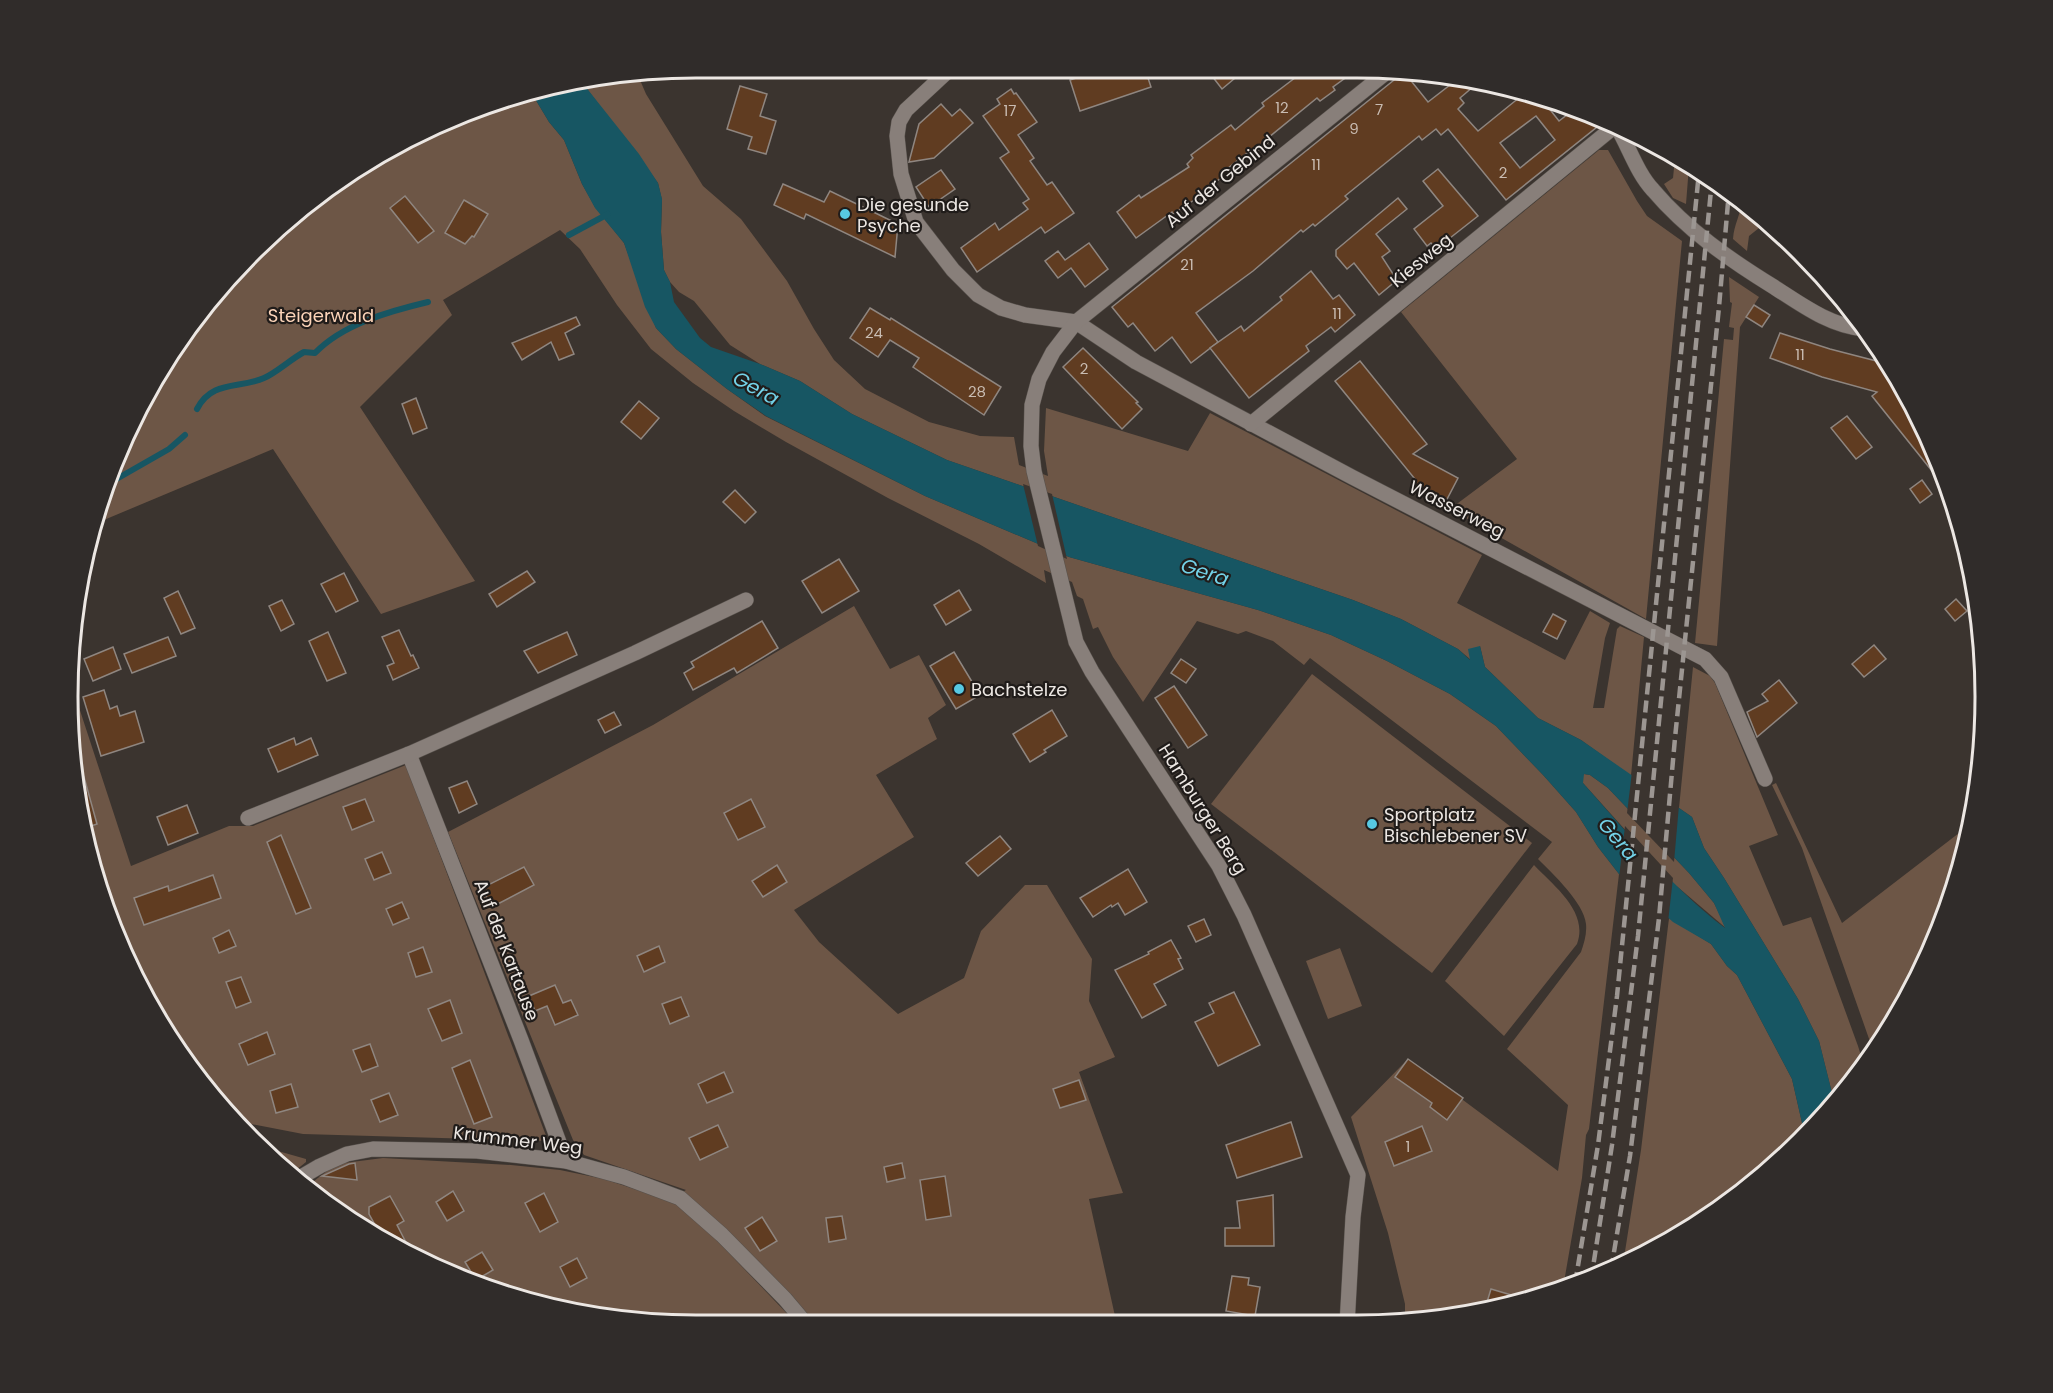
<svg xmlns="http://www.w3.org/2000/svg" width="2053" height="1393" font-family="Poppins,sans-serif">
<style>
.green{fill:#6d5646}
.water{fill:#175663;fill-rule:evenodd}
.pier{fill:#3b342f}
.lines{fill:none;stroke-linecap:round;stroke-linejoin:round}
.stream{stroke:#175663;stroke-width:6}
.building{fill:#603c21;stroke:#8f8680;stroke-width:1.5;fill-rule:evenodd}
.minor-casing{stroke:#57514c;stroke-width:16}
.minor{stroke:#887f7a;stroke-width:15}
.rail{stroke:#9c9692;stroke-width:4.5;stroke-dasharray:12 6;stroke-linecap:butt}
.poi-dot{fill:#57c9e2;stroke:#201c1a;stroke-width:2}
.labels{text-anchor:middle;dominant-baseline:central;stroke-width:4.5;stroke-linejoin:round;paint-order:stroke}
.number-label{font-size:15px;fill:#c9bcb2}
.street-label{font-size:18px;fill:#ece7e3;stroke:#201c1a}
.poi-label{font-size:18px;fill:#ece7e3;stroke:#201c1a;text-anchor:start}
.park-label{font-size:18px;fill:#fcd4b9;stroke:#201c1a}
.water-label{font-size:20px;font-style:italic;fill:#73d2e8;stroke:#201c1a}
.rim{fill:none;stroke:#ece7e3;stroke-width:3}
</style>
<rect width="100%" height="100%" fill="#3b342f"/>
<g class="green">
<polygon points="614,73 637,73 646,94 703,186 741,219 787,281 814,329 834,360 865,389 929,422 980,436 1014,437 1019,465 1048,476 1044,451 1046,408 1188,451 1210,413 1482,555 1457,603 1565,660 1590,611 1610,623 1605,638 1593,708 1604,708 1617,629 1620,626 1644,637 1631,776 1581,740 1538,718 1485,667 1480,646 1471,660 1458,649 1401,619 1353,600 947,460 852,414 800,381 760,364 730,345 694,301 679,292 670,282 664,270 661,232 662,200 658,183 581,81"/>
<path d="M531,92L549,122L564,140L582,184L595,207L624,243L656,328L676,349L727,389L765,416L925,496L1069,557L1258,610L1331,635L1387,661L1450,694L1496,726L1544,776L1576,812L1598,847L1619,874L1589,1129L1586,1135L1582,1178L1563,1288L1480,1313L1405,1321V1304L1388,1233L1351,1117L1408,1059L1558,1171L1568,1105L1507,1049L1581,952C1584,943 1587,934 1586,924C1584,903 1553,874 1538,859L1552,842L1310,658L1304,665L1273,641L1246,631L1238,634L1197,621L1143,702L1113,657L1098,627L1093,629L1083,599L1077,596L1072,582L1044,570L1046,583L979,544L888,498L786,442L734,411L693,383L651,349L617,305L580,249L560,230L443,300L452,315L360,407L475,581L381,614L273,449L92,525L115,456L198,313L252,251L347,174L495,101Z"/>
<polygon points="1599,150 1608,150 1637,201 1647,216 1682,241 1646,619 1450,509 1517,459 1401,312"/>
<polygon points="1675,158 1689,166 1686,204 1673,198 1664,184 1673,178"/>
<path d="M1742,200L1759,214V228L1749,236L1747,251L1733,239C1734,224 1741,214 1742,200Z"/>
<polygon points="1729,277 1759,297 1740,327 1717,646 1695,643 1724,339 1733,340 1734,328 1729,327 1732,303 1730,302"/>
<path d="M854,606L890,669L919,655L946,705L928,718L937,739L876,775L914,837L794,910L819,942L898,1014L964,978L981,931L1025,885H1047L1092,959L1089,1001L1115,1057L1079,1072L1123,1193L1089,1199L1117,1325H816C786,1285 744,1258 704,1227L798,1325H696L574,1313L418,1260L314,1196L305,1188L336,1164L383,1158L511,1165L560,1170L604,1179L668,1200L686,1190L584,1155L573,1140L448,832L653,725Z"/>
<polygon points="1693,667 1710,676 1715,683 1778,835 1749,846 1783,926 1811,917 1858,1046 1864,1065 1834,1101 1819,1041 1798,999 1724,878 1704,848 1692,817 1679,808"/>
<polygon points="1312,674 1532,843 1432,973 1211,804"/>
<polygon points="71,683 131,866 229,826 253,826 406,765 548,1141 303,1134 236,1121 152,1011 101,899 80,820"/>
<polygon points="1584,774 1590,775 1608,788 1689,873 1714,903 1727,929 1673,883 1583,783 1583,775"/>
<polygon points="1776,783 1842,923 1972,823 1938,937 1880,1046 1874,1053 1802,848 1772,785"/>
<path d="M1534,865C1554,886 1589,912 1577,944L1504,1036L1445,981Z"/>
<polygon points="1669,918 1711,944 1727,966 1737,975 1792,1079 1805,1136 1706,1219 1623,1264 1641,1150"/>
<polygon points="1340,948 1362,1006 1328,1019 1306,961"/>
<polygon points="271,1149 306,1159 306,1162 290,1175 264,1152"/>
</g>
<path class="water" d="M581,81L639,154L658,183L662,199L661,232L664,270L670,282L674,302L700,338L711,347L760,364L800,381L852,414L947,460L1353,600L1401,619L1458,649L1470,660L1468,649L1480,646L1485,667L1538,718L1581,740L1692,817L1704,848L1724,878L1798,999L1819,1041L1834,1101L1805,1136L1792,1079L1737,975L1727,966L1711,944L1673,922L1619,874L1598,847L1576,812L1544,776L1496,726L1450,694L1387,661L1331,635L1258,610L1069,557L925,496L766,416L727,389L676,349L656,328L645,307L624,243L595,208L582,184L564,140L549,122L531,92ZM1584,774L1590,775L1608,788L1689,873L1714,903L1725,928C1671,887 1628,833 1583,783Z"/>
<g class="pier">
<polygon points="1023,484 1052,494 1067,559 1038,546"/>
<polygon points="1632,772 1679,805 1674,862 1627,813"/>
<polygon points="1625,826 1673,878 1668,922 1619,878"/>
</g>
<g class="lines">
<g class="stream">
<polyline points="569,235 608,214"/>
<path d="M197,409C212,380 239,389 264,378C276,373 291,359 304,352L315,353C343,324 390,311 428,302"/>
<polyline points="106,485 169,449 185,435"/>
</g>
</g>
<g class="building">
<polygon points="1221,68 1247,68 1222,89 1212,76"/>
<polygon points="1308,68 1359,68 1333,87 1335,90 1320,101 1317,98 1269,137 1271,140 1250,157 1247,153 1222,173 1224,175 1200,196 1173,214 1172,212 1136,238 1117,212 1139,195 1141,198 1189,167 1187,164 1193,158 1191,155 1231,125 1235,130 1264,106 1262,103"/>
<polygon points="1116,69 1145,69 1151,87 1080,111 1070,80 1076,78 1071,70"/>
<path d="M1404,72L1428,102L1459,78L1481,80L1460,98L1464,103L1458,109L1478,131L1520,97L1516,92L1551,104L1548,107L1559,121L1572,111L1592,118L1597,127L1506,200L1448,129L1441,135L1436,129L1422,140L1419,136L1345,196L1348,199L1315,226L1313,224L1303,232L1301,230L1253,271L1196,313L1218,342L1191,363L1172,337L1155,351L1133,323L1128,327L1112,307ZM1536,116L1555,140L1520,168L1500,143Z"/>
<polygon points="740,86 767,94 760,116 776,121 766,154 748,149 752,137 727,129"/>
<polygon points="1011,89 1014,94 1016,93 1037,122 1018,135 1034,158 1030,161 1047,185 1052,182 1074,213 1045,233 1041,227 977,272 961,248 995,223 999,230 1028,209 1023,203 1029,199 1000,158 1009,152 983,116 1000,104 997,99"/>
<polygon points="941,104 952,116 960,109 973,123 934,158 909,162 919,124"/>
<polygon points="1438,169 1478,216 1436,249 1431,243 1427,246 1414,229 1443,206 1423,181"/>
<polygon points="941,170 955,189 929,207 916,187"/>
<polygon points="783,184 824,202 830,191 898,224 895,257 806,214 804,219 774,205"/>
<polygon points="405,196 434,231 418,243 390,208"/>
<polygon points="1398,198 1407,209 1376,234 1390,251 1382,257 1397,280 1379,295 1354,263 1347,269 1336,256 1336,250"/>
<polygon points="464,200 488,214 474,237 472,236 465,244 445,233"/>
<polygon points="1089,243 1108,269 1085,287 1071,268 1058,278 1045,261 1058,251 1065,260"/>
<polygon points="1311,271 1333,299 1339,295 1355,315 1335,332 1331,327 1306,346 1309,351 1249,398 1210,348 1241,326 1244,331 1282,300 1280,297"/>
<polygon points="1754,305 1770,315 1762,327 1746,317"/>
<polygon points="870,308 890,320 891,318 1001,387 984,415 913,367 919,358 890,340 878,357 850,338"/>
<polygon points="576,317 580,325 565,333 574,354 559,360 551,342 522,360 512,343"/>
<polygon points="1780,333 1830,349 1884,363 1895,376 1937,455 1948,491 1872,396 1877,392 1822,377 1770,358"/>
<polygon points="1083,348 1138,402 1136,403 1142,409 1122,429 1063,367"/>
<polygon points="1360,361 1427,444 1413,454 1458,478 1445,503 1412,486 1415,479 1335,381"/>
<polygon points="416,398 427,428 413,434 402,404"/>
<polygon points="639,401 659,418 641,439 621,422"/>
<polygon points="1847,416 1872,447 1856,459 1831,428"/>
<polygon points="1922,480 1932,494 1920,503 1910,489"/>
<polygon points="735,490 756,512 745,523 723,502"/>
<polygon points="839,559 859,591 822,613 802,581"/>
<polygon points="527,571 535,582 497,607 489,594"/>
<polygon points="344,573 358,601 336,612 321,584"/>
<polygon points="959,590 971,610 946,625 934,605"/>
<polygon points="178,591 195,628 181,634 164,598"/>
<polygon points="1956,599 1967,611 1955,621 1945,609"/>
<polygon points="282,600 294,624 281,631 269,606"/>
<polygon points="1553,614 1566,621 1557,639 1543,632"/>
<polygon points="762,621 778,648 737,673 734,668 693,690 684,673 694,667 691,662"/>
<polygon points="399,630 411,656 413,655 419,668 393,680 387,666 394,663 382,637"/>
<polygon points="328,632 346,673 327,681 309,641"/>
<polygon points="567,632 577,655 538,673 524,651"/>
<polygon points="168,637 176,656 132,673 124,654"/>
<polygon points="1874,645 1886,659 1864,677 1852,664"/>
<polygon points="113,647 121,669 93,681 84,659"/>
<polygon points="954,652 980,695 956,709 930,666"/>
<polygon points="1181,659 1196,669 1186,683 1171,673"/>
<polygon points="1779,680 1797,703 1757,737 1747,712 1768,701 1762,694"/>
<polygon points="1174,686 1207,735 1188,748 1155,698"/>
<polygon points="104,690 110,709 117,706 120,716 135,711 144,742 101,756 83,697"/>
<polygon points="1052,710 1067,736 1044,750 1046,752 1030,762 1013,734"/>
<polygon points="614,712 621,725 605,733 598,720"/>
<polygon points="294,738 296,745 311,738 318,755 278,772 268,749"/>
<polygon points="84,777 97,824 82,829 77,778"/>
<polygon points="467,781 477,804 459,813 449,788"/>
<polygon points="365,799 374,821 352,830 343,807"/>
<polygon points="751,799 765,827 738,840 724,813"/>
<polygon points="187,805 198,833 168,845 157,817"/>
<polygon points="281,835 311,908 296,914 267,842"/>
<polygon points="1000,836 1011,849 978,876 966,863"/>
<polygon points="382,852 391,873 374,880 365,859"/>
<polygon points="777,865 787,882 763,897 752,881"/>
<polygon points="524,867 534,885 492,907 482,888"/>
<polygon points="1128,869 1147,902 1125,915 1118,903 1112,907 1111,905 1093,917 1080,898"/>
<polygon points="213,875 221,898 144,925 134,898 168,886 169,891"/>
<polygon points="402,902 409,918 393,925 386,909"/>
<polygon points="1204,919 1211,935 1196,942 1188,926"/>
<polygon points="229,930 236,946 219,953 213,938"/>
<polygon points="1171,940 1181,958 1178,959 1183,969 1154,984 1166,1005 1142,1018 1115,970 1149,954 1148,952"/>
<polygon points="659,946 665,962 644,972 637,956"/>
<polygon points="423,947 432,972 416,977 408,953"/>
<polygon points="241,977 251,1002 236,1008 226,982"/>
<polygon points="555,985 563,1003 571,1000 578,1015 555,1025 547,1006 535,1011 529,996"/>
<polygon points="1234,992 1260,1045 1218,1066 1195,1022 1214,1013 1209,1003"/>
<polygon points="681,997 689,1016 670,1024 662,1004"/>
<polygon points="450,1000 462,1033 442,1041 428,1009"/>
<polygon points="267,1032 275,1054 248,1065 239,1044"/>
<polygon points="370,1044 378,1066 362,1072 353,1050"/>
<polygon points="1408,1059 1463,1098 1447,1120 1430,1107 1432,1103 1395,1077"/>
<polygon points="470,1060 492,1117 474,1124 452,1068"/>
<polygon points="724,1072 733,1092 707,1103 698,1084"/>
<polygon points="1079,1080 1086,1100 1060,1108 1053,1089"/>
<polygon points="291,1084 298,1107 276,1113 270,1091"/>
<polygon points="389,1093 398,1115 380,1122 371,1100"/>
<polygon points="1291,1122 1302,1157 1237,1178 1226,1145"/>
<polygon points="718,1125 728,1147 700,1160 689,1138"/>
<polygon points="1422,1126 1432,1151 1394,1166 1385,1142"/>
<polygon points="355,1163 357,1180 322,1176 349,1164"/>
<polygon points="902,1163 905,1178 887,1182 884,1167"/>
<polygon points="945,1176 951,1216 926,1220 920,1180"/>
<polygon points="453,1191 464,1211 447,1221 436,1202"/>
<polygon points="544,1193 558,1222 540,1232 525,1203"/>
<polygon points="1273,1195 1274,1246 1225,1246 1225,1228 1240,1228 1237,1201"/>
<polygon points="390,1196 404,1221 397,1225 414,1258 383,1239 369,1214 369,1207"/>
<polygon points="842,1216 846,1239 829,1242 826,1218"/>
<polygon points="762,1217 777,1241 760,1251 745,1228"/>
<polygon points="482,1252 493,1270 476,1280 465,1262"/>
<polygon points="577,1258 587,1278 570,1287 560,1267"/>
<polygon points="1232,1276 1249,1278 1248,1285 1260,1287 1255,1316 1226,1311"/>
<polygon points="1491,1289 1525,1299 1484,1312"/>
</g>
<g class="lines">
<g class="minor-casing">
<g id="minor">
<polyline points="949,70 906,110 899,122 897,136 901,174 916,222 953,270 978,295 1001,308 1025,315 1076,322"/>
<path d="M1617,127C1629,147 1637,173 1653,190C1687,230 1730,260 1774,287C1802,305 1830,326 1864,329"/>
<polyline points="1076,322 1136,362 1352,477 1705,659 1721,677 1765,779"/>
<polyline points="1251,424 1615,126"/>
<polyline points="409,754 521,1040 566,1161"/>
<polyline points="248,818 409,754 635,653 746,600"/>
<polyline points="296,1180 320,1166 347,1154 373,1149 477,1151 566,1161 624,1177 680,1198 722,1235 785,1299 807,1325"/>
<polyline points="1347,1325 1353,1217 1358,1175 1244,915 1219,866 1092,672 1076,642 1034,471 1031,446 1032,405 1039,379 1053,352 1076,322 1388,71"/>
</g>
</g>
<use href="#minor" class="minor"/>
<g class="rail">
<polyline points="1611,1270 1630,1156 1659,918 1675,738 1719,307 1729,191"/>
<polyline points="1591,1280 1612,1145 1638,936 1712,180"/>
<polyline points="1575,1284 1598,1145 1617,996 1699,172"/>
</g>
</g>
<g class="poi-dot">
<circle cx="845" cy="214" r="6"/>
<circle cx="959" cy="689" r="6"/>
<circle cx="1372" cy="824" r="6"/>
</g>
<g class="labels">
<g class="number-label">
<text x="1282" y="107">12</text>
<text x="1379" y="109">7</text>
<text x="1010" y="110">17</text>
<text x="1354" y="128">9</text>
<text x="1316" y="164">11</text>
<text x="1503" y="172">2</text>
<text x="1187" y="264">21</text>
<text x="1337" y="313">11</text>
<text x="874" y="332">24</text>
<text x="1800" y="354">11</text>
<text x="1084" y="368">2</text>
<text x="977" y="391">28</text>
<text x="1408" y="1146">1</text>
</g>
<g class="street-label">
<text transform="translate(1220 181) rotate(-39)">Auf der Gebind</text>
<text transform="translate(1421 260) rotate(-39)">Kiesweg</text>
<text transform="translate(1457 509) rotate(27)">Wasserweg</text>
<text transform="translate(1203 809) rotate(58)">Hamburger Berg</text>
<text transform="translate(507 950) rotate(69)">Auf der Kartause</text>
<text transform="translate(518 1140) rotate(7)">Krummer Weg</text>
</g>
<g class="poi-label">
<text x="857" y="204">Die gesunde<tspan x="857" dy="21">Psyche</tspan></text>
<text x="971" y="689">Bachstelze</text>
<text x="1384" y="814">Sportplatz<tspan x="1384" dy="21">Bischlebener SV</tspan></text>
</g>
<g class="park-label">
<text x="321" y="315">Steigerwald</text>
</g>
<g class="water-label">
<text transform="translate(756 388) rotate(29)">Gera</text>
<text transform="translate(1205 572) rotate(18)">Gera</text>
<text transform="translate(1618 839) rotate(50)">Gera</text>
</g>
</g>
<path d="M0 0H2053V1393H0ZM696 78H1357A618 618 0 0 1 1975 696V697A618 618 0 0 1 1357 1315H696A618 618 0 0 1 78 697V696A618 618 0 0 1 696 78Z" fill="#302c2a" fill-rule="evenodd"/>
<path class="rim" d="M696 78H1357A618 618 0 0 1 1975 696V697A618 618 0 0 1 1357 1315H696A618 618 0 0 1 78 697V696A618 618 0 0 1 696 78Z"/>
</svg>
